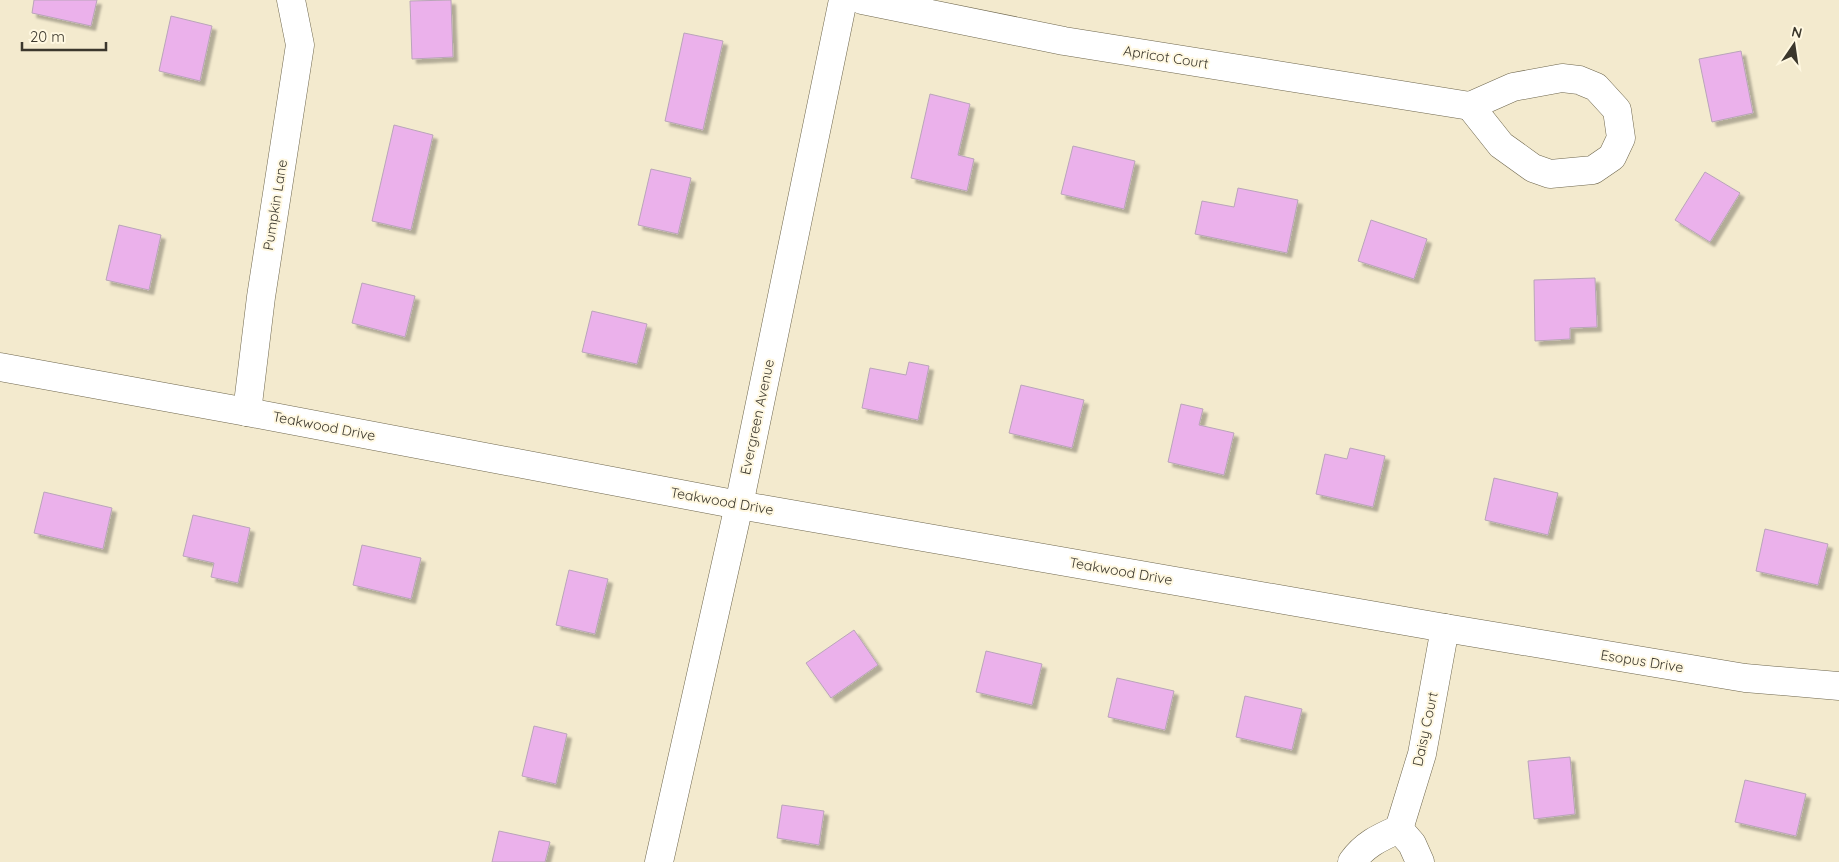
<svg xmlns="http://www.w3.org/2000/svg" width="1839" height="862" font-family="Quicksand,sans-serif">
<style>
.building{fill:#ebb1eb;stroke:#b9a4b9;filter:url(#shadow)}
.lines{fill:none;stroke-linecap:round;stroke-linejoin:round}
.minor-casing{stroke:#6e664d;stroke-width:29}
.minor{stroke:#fff;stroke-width:28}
.labels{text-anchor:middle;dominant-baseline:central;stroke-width:4;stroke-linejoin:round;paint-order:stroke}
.street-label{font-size:14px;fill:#3b372c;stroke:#fff8e1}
</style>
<defs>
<filter id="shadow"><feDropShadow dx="4.5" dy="4.5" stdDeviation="1" flood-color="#0004"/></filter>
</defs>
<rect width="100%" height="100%" fill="#f3eace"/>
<g class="building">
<polygon points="34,0 97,0 91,26 32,13"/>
<polygon points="451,0 453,57 412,59 410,1"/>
<polygon points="171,16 212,26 200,81 159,71"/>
<polygon points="684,33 723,41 703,130 665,121"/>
<polygon points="1741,51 1753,113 1712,122 1699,59"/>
<polygon points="930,94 970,104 958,155 974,159 967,191 911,178"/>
<polygon points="394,125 433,135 411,230 372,221"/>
<polygon points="1073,146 1135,161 1124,209 1061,194"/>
<polygon points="651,169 691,178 678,234 638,225"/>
<polygon points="1705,172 1740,193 1710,242 1675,220"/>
<polygon points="1238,188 1298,200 1287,253 1195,234 1202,201 1234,207"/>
<polygon points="1371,220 1427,239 1414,279 1358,261"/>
<polygon points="119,225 161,235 149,290 106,280"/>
<polygon points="1595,278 1597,327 1570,328 1570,339 1535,341 1534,280"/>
<polygon points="362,283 415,296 405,337 352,323"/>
<polygon points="592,311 647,324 637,364 582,352"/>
<polygon points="909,362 929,366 918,420 862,408 870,368 906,375"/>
<polygon points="1021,385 1084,400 1072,448 1009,433"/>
<polygon points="1181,404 1203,409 1199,425 1234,433 1224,475 1168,462"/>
<polygon points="1350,448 1385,456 1373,507 1316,494 1325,454 1347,459"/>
<polygon points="1494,478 1558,493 1548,535 1485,520"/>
<polygon points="44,492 112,508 103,549 34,533"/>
<polygon points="193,515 250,528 238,583 211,577 214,563 183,556"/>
<polygon points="1765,529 1828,544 1818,585 1756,571"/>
<polygon points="362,545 421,558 411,599 353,585"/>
<polygon points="569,570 608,579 595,634 556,625"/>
<polygon points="854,630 878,665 831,698 806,663"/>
<polygon points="986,651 1042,664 1032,705 976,692"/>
<polygon points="1117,678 1174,691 1165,730 1108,717"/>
<polygon points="1245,696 1302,709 1292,750 1236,737"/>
<polygon points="534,726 567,734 556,784 522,776"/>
<polygon points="1570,757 1575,814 1534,819 1528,761"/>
<polygon points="1745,780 1806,794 1796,836 1735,822"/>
<polygon points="782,805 824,811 819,845 777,838"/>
<polygon points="499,831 550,842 545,862 492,862"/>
</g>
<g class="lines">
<g class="minor-casing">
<g id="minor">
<polyline points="862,0 1064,41 1470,106"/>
<polygon points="1562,78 1579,80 1596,87 1617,110 1621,138 1612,157 1593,170 1550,174 1533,168 1501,145 1470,106 1513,87"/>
<polyline points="0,367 247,412 739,505 1445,628 1745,678 1839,686"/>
<polyline points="247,412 261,297 300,45 291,0"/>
<polyline points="1399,829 1422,754 1445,628"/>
<polyline points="659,862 739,505 843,0"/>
<path d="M1352,862C1365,844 1379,838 1399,829L1412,844L1420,862"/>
</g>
</g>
<use href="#minor" class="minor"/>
</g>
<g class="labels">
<g class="street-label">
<text transform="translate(1166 57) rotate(9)">Apricot Court</text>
<text transform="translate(275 205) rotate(-81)">Pumpkin Lane</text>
<text transform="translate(757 417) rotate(-78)">Evergreen Avenue</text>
<text transform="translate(324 426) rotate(11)">Teakwood Drive</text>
<text transform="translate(722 501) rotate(10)">Teakwood Drive</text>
<text transform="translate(1121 571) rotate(10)">Teakwood Drive</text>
<text transform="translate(1642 661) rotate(9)">Esopus Drive</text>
<text transform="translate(1425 729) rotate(-78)">Daisy Court</text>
</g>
</g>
<g transform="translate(1794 45) rotate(13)" stroke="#fff8e1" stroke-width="4" paint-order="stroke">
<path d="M0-4L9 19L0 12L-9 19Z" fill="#3b372c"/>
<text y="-8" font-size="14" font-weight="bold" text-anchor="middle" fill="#3b372c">N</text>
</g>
<path d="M22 42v8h84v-8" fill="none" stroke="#3b372c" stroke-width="2.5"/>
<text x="30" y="42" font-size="15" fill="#3b372c" stroke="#fff8e1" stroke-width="4" paint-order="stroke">20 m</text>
</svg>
